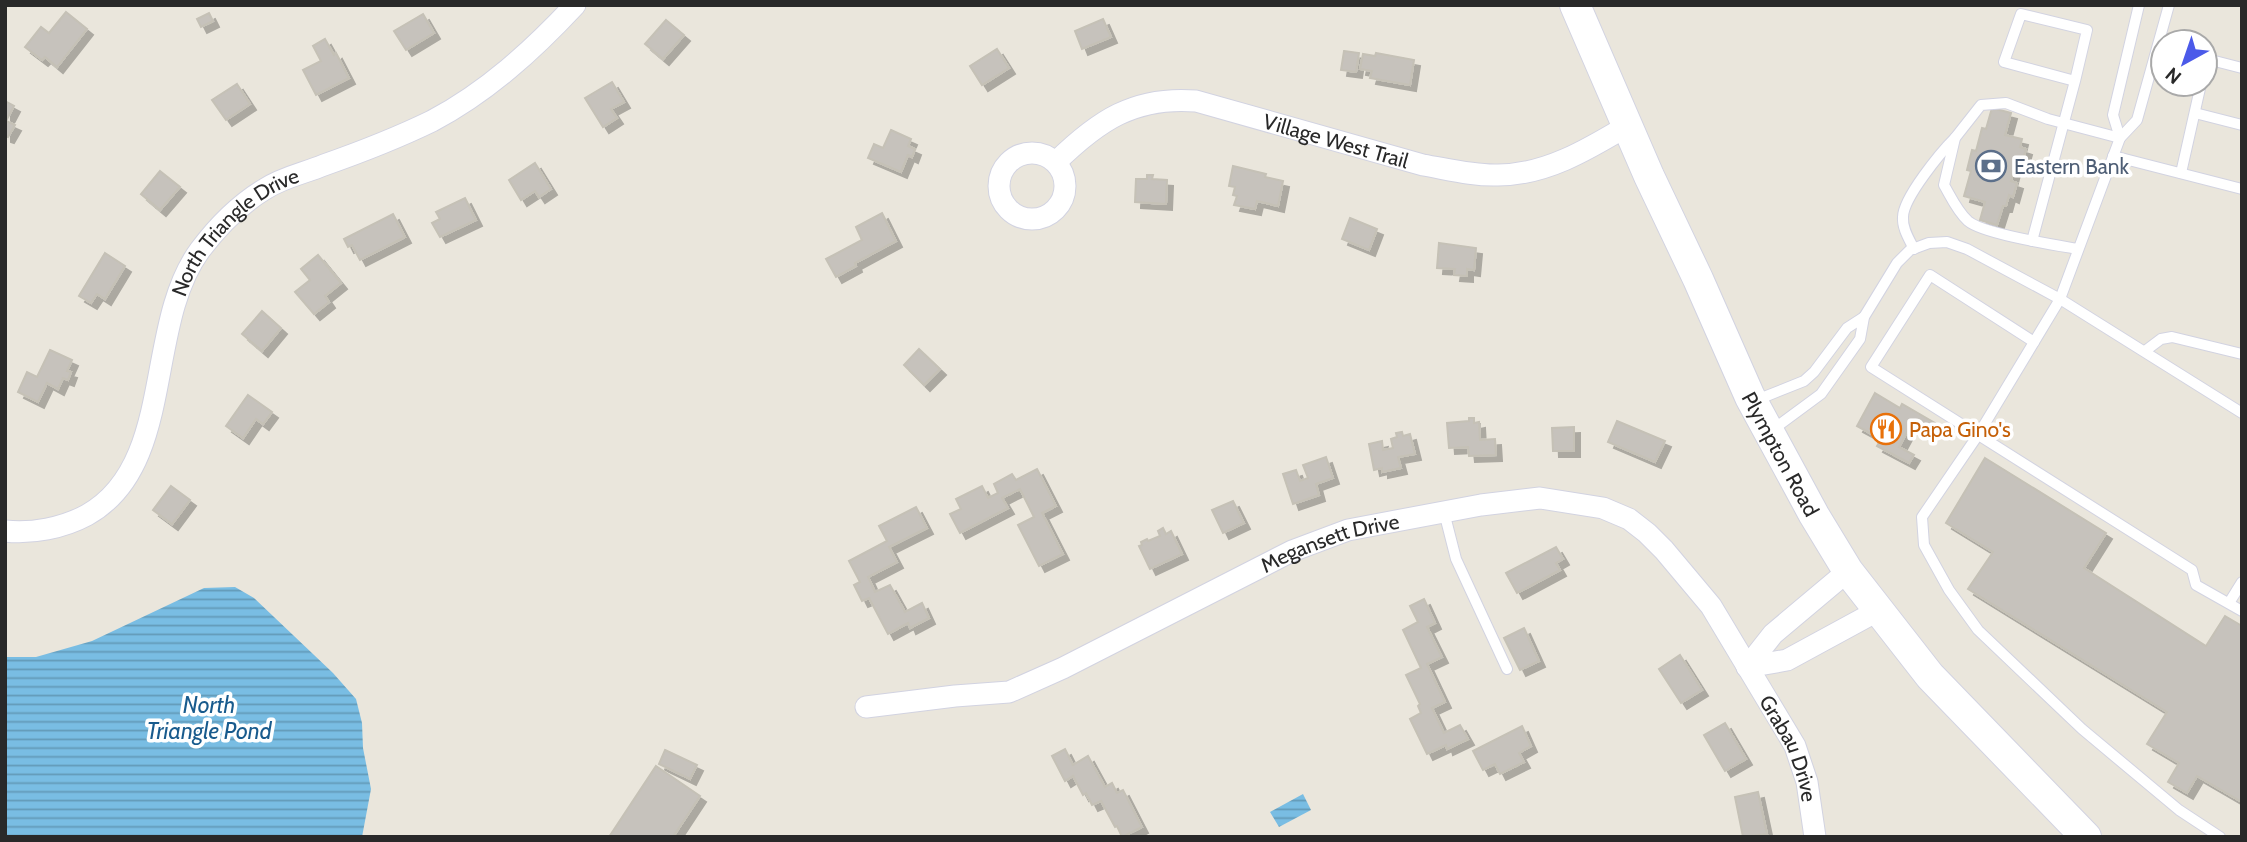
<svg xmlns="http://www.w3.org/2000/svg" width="2247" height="842" font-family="Cabin,sans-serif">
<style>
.water{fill:url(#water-rules)}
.building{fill:#c6c2bc;stroke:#c5c1b6;stroke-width:2;filter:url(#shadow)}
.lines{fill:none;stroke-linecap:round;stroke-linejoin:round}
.service-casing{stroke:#d2d3e1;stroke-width:12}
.minor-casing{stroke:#d2d3e1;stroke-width:23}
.secondary-casing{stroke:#d2d3e1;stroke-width:32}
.service{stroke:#fff;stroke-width:10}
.minor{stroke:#fff;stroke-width:21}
.secondary{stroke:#fff;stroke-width:30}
.labels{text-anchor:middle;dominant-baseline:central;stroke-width:7;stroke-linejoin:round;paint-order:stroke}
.street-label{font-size:21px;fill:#292929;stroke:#fff}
.service-label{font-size:21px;fill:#4e5e75;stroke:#fff;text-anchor:start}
.food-label{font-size:21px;fill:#c56008;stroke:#fff;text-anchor:start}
.water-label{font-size:23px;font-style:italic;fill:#195b8d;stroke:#fff}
</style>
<defs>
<pattern id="water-rules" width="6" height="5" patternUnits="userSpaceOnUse" patternTransform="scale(1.75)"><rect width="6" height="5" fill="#79bde3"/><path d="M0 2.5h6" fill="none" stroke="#639ab8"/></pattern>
<filter id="shadow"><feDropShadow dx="6" dy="6" stdDeviation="0" flood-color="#0004"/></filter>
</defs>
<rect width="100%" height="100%" fill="#eae6dc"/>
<g class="water">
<polygon points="235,587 254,598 333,673 356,699 362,723 363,748 371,789 362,837 5,837 5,657 36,657 92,641 204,588"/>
<polygon points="1303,794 1311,810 1279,827 1270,812"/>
</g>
<g class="building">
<polygon points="66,12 87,29 57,67 45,57 42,60 25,47 41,27 49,33"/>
<polygon points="209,13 213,21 201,27 197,19"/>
<polygon points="423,14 434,33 406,50 394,31"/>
<polygon points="1103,19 1111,37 1082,49 1075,31"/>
<polygon points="666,20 684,35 663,59 645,44"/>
<polygon points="325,39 334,55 336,53 349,78 316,95 303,70 321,61 313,46"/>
<polygon points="997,49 1009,68 982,85 970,66"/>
<polygon points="1344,51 1359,53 1356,72 1341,70"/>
<polygon points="1376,53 1414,60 1410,85 1370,78 1372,71 1360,69 1363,54 1375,56"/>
<polygon points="612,82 624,102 611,109 617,118 603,127 585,98"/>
<polygon points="237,84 250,104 226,120 212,100"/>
<polygon points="5,101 14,106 6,121 15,125 8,137 5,136"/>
<polygon points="1992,108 2011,113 2005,135 2022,139 2020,147 2026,149 2022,163 2016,162 2011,181 2017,183 2013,197 2009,195 2006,206 2003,206 1997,225 1980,220 1985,202 1964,196 1971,171 1967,170 1972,150 1976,151 1982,128 1986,129"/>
<polygon points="891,130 911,139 908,146 915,149 912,157 908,155 901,172 868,158 874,144 883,148"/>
<polygon points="535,163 551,189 539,197 535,191 521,200 509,180"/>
<polygon points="1233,166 1266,174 1265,177 1283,181 1278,206 1257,201 1255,209 1234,205 1237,196 1233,195 1235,187 1229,186"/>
<polygon points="160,171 180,187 160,210 141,194"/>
<polygon points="1147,175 1153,175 1152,179 1167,180 1166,204 1135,202 1136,179 1147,179"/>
<polygon points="465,198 476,220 440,237 432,223 440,219 436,212"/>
<polygon points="882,213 896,241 855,263 856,266 836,277 826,259 862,240 856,227"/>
<polygon points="393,214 405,237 360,260 352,245 348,247 344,239"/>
<polygon points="1350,218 1377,229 1369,250 1342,239"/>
<polygon points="1439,243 1476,248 1474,270 1467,269 1467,276 1454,275 1455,269 1437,268"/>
<polygon points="105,253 125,266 105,299 97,294 91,303 79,296"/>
<polygon points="318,255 341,283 325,296 329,302 314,314 295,292 310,280 301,269"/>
<polygon points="262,311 281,328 262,351 242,334"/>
<polygon points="919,349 940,369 924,385 904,365"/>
<polygon points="50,350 72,360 67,371 71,372 68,380 63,378 58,389 47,383 38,402 18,392 27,372 37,377"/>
<polygon points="1875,393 1900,408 1902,404 1935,423 1929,433 1912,423 1899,447 1914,455 1909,463 1877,446 1881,439 1857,426"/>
<polygon points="248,395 272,412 263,424 256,419 243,438 226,426"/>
<polygon points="1469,418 1474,418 1474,423 1479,422 1480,440 1495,439 1496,455 1469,456 1468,447 1449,448 1447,423 1469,421"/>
<polygon points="1617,421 1665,441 1655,462 1608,442"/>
<polygon points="1574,427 1574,451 1553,451 1552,428"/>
<polygon points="1402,432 1403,436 1410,434 1415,454 1398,457 1401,468 1382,472 1382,468 1374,470 1369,444 1382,441 1383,450 1393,448 1391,439 1397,437 1396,433"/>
<polygon points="1326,457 1333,478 1316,484 1319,495 1293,504 1283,474 1296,470 1300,481 1308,478 1303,465"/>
<polygon points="1985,458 2106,533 2084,568 2206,646 2225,616 2242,626 2242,802 2197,776 2187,793 2168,782 2179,763 2147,744 2167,712 1968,589 1993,552 1946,523"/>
<polygon points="1037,469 1056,506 1042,513 1063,554 1039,566 1018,525 1034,517 1020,489 1002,498 1008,508 960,533 950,514 961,509 956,499 982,486 988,498 998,493 994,484 1012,474 1016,480"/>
<polygon points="171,486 190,500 172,524 153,510"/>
<polygon points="1233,501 1244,523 1223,533 1212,510"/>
<polygon points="916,507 927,528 889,547 897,562 868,577 875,592 890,585 905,612 922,603 929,618 910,628 908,623 888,634 869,598 862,601 854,585 860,582 849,561 887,541 879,526"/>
<polygon points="1163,528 1166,534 1171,531 1182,554 1150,569 1139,546 1142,545 1141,542 1147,539 1148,541 1160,536 1158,531"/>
<polygon points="1556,547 1563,559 1556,563 1560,570 1517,593 1506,573"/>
<polygon points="1424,599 1435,623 1427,627 1442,657 1427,664 1445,702 1432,708 1444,733 1460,725 1468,739 1447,749 1446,745 1427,754 1410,719 1421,713 1418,706 1420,704 1406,675 1421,668 1403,630 1418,622 1410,606"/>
<polygon points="1524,628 1539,661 1520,670 1504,638"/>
<polygon points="1680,655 1702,690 1681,703 1659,669"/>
<polygon points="1725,723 1746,759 1725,771 1704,735"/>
<polygon points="1522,726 1531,746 1519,753 1524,762 1500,774 1495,764 1483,770 1473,751"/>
<polygon points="1065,749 1073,765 1088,756 1105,787 1112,783 1117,793 1123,790 1142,827 1122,837 1117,826 1115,827 1101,801 1092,805 1086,793 1083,795 1073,776 1065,781 1052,756"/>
<polygon points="665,750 697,765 690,779 659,764"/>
<polygon points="656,766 700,796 673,837 609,837"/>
<polygon points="1758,792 1767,834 1743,837 1735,797"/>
</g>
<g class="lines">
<g class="service-casing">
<g id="service">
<polyline points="2169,5 2137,120 2120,138 2060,299 1978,435 1922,517 1924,545 1949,590 1978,630 2082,729 2179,810 2220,837"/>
<polyline points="2205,68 2207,59 2242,68"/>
<polyline points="2195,113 2242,125"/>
<polyline points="2120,138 2113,115 2139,5"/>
<polyline points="2113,156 2242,189"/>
<polyline points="2181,173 2201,84"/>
<polyline points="2032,241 2075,81 2087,30 2021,14 2004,62 2075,81"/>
<path d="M1914,249C1909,239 1902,228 1903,217C1903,198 1941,152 1955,138"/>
<path d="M2078,249C2055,245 1983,234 1968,221C1957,211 1951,197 1944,185L1955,138L1981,105L2006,103L2048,119L2120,138"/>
<polyline points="2034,342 1930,275 1871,367 2192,570 2196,585 2242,611"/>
<polyline points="2145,351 2161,339 2172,337 2242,354"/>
<polyline points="1752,397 1764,397 1804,381 1814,372 1847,328 1864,317"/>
<polyline points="1771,431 1821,394 1860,339 1864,317 1897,263 1910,250 1929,243 1947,242 1967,249 2060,299 2242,413"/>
<polyline points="1444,512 1456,559 1507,669"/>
<polyline points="2229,603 2242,582"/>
</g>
</g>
<g class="minor-casing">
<g id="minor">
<circle cx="1032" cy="186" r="33"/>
<path id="s1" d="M1056,162C1098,121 1134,96 1196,101L1423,165C1447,169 1473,176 1498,175C1545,175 1587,150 1627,126"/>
<path id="s2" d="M5,531C32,534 63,528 87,515C176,465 144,326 200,250C218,226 240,204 265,189C283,177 305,173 324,165C361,152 397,138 432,121C487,92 533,50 575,5"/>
<polyline points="1747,667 1787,660 1879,610"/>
<polyline points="1747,667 1773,634 1848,571"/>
<path id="s3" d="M866,707L955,696L1009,692L1063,668L1292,551L1348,530L1481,505L1540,498L1603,508L1629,519L1647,533L1664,550L1711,606L1795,746L1807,782L1815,837"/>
</g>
</g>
<g class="secondary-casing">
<g id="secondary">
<path id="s4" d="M1575,5L1649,176L1698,279L1750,397L1814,515L1848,571L1930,676L2086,837"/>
</g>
</g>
<use href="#service" class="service"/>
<use href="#minor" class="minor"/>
<use href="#secondary" class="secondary"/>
</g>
<defs>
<g id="bank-ring" transform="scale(1.575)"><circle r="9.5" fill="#fff" stroke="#5c6f8a" stroke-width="1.5"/><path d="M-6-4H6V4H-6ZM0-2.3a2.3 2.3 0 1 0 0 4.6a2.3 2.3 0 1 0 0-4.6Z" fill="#5c6f8a"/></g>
<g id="restaurant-ring" transform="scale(1.575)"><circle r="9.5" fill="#fff" stroke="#e8710a" stroke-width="1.5"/><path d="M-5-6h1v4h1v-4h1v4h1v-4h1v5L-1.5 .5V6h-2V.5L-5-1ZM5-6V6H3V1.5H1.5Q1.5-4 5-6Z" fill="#e8710a"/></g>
</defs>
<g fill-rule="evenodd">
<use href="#bank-ring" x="1991" y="166"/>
<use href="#restaurant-ring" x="1886" y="429"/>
</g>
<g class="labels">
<g class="street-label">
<text stroke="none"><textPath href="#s1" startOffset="304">Village West Trail</textPath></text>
<text stroke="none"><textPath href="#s2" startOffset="418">North Triangle Drive</textPath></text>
<text stroke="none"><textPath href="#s4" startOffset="494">Plympton Road</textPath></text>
<text stroke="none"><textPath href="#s3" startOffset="499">Megansett Drive</textPath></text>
<text stroke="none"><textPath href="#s3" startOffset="1090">Grabau Drive</textPath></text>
</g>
<g class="service-label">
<text x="2014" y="166">Eastern Bank</text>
</g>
<g class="food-label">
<text x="1909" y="429">Papa Gino's</text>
</g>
<g class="water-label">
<text x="209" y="705">North<tspan x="209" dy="26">Triangle Pond</tspan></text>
</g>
</g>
<rect width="2247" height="842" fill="none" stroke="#292929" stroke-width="14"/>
<g transform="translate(2184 63) rotate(220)"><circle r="33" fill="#ffffff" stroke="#a9a9a9" stroke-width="2"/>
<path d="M0-5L12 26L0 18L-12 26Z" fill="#4b5ae9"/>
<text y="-10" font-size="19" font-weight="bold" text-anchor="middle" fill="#292929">N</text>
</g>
</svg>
